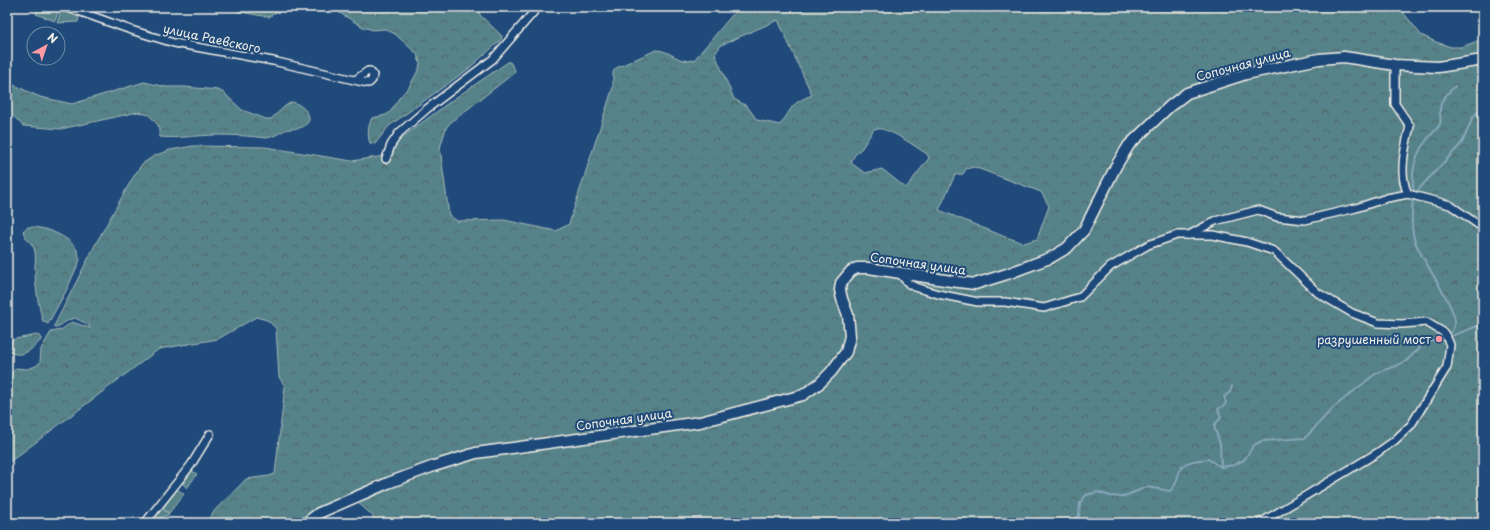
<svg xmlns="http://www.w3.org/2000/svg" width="1490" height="530" font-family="'Playpen Sans',sans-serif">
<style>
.forest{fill:url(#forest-crowns);stroke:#a6bab8;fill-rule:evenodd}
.green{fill:#578289;stroke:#a6bab8}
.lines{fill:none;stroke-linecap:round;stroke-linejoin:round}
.stream{stroke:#87a7ba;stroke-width:2}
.minor-casing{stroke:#f4f1e8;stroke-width:10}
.secondary-casing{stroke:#f4f1e8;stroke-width:13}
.minor{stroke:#1f4a7a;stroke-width:7}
.secondary{stroke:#1f4a7a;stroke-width:10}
.poi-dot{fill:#ff9aa2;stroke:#1f4a7a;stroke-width:1.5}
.labels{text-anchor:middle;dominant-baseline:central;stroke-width:4;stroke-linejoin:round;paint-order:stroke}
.street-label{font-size:12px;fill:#f4f1e8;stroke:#1f4a7a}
.poi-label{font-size:12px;fill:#f4f1e8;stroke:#1f4a7a;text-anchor:end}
</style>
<defs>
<pattern id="forest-crowns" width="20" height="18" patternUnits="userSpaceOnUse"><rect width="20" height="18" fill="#578289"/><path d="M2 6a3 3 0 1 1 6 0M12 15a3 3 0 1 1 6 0" fill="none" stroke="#51686b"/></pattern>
</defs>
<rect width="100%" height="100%" fill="#1f4a7a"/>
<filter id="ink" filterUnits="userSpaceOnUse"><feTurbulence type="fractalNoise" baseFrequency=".025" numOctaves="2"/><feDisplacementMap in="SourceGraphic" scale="8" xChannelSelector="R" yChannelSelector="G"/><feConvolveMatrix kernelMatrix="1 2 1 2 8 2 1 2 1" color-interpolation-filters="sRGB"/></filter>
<g filter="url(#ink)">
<g class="forest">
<polygon points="230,7 283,7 269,17 240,12"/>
<path d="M319,7H483L479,12L480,15L502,36L501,40L467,70L389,126L375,144L370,143C367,135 368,125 372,118L386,115L391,111L399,98L409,87L419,69L420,63L417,54L395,34L385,29L373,30L363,27L335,10Z"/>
<path d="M739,7H1399L1421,35L1436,42L1451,47H1461L1483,39V523H374L373,516L355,500L315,512L300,523H206C216,505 233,494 246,479L269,476L275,474L285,386L279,377L276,328L267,320L256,317L218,339L159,349L7,464V377L10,376L16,368L27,369L36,366L40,362L41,349L51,332L61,330L72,322L90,328L89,325L75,318C67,319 63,325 56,327L54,326L95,245L132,179L142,164L154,156L170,150L193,146L265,147L352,161L384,156L403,137L451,101L508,62H510L515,70L514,73L450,123L446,128L440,148L449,215L457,221L504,220L556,231L569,224L613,87V72L616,68L656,50C671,50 678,64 694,60ZM778,20L812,95C789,104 793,108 780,125L757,120L747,106L734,99L715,54L721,45ZM878,128C896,132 911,144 927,154L929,158L906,188L882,169L865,173L851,163L854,156L862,148L874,129ZM974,167L1041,192L1049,206L1037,239L1024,243L1003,236L939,210L955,175L963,174L966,169Z"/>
<path d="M7,82L40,97L72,104L144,82L166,87H185L218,90L224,93L242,110L266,119H271L285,106L292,102C302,104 317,118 304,126C298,130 291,128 285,130C279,133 274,137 267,138C250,136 234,135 217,135C198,135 179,139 160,137L158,125L149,115L138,112L61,129L23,126L7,109Z"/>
<path d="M28,227C43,226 70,236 77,250C78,253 79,257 80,260L66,291L48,324L43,321C38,305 35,285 35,268C35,263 36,257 35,252C34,243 25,240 23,231Z"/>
<path d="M37,335L41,337V340C32,350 19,361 7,349L9,343L15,339Z"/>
</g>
<g class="green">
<polygon points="38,7 49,7 59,10 55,21 36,14"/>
<polygon points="61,11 79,17 78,22 57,23"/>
<polygon points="192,471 197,474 187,488 183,484"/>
<polygon points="177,489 184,494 169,513 162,508"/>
<polygon points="162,508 169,514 166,516 159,518 156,516"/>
</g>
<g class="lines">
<g class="stream">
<polyline points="1355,7 1357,9"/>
<path d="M1414,193C1411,175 1414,156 1426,141C1430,135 1437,130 1440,124C1442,119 1439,114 1440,109C1440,100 1449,92 1455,86"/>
<polyline points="1415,193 1462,143 1473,117 1483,107"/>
<path d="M1413,198C1412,213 1410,230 1416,244C1423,261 1456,308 1455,322C1454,327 1452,332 1448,336"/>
<polyline points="1449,337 1483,324"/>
<polyline points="1221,467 1220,444 1214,426 1215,424 1221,418 1218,409 1225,405 1226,402 1224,397 1230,392 1232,386"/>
<polyline points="1049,523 1059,521 1065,523"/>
<path d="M1067,523L1079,516L1080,503L1086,495L1098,492L1110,496L1122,497L1147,487L1170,491C1180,483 1175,474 1183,466C1189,460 1201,460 1208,459L1221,467L1234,465L1244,460L1254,445L1262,441L1305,438L1334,407L1375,374L1405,362L1425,343L1444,338"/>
</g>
<g class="minor-casing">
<g id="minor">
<polyline points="67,7 131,30 174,43 273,61 367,83 369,83 372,80 373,75 370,71 368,71 355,80"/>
<path d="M1395,65V104L1410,126C1405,147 1398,174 1408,194"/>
<polyline points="386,159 391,145 399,133 428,108 493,59 538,7"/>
<polyline points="1189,235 1215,221 1258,210 1277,217 1305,220 1356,208 1387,198 1408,194 1450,205 1483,228"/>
<polyline points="899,273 909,284 915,287 938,294 978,302 1005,302 1044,308 1080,297 1110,267 1148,245 1177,235 1213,235 1247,242 1274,251 1318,293 1352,313 1378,323 1402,324 1426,322 1443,332 1447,338 1450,345 1447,367 1411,425 1394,441 1377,453 1260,523"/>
<polyline points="145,523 191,465 210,434"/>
</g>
</g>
<g class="secondary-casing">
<polyline id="secondary" points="306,523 319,513 388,483 434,466 476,453 700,422 803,395 820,383 831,372 846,352 850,336 848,315 842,299 840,290 841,283 851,271 857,268 869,268 951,281 975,284 1007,274 1050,258 1067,248 1084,230 1116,166 1129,145 1170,106 1187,93 1246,74 1319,59 1344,57 1395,65 1438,67 1483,60"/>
</g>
<use href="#minor" class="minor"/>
<use href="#secondary" class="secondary"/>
</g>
</g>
<circle class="poi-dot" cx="1439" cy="339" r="4"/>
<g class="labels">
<g class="street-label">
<text transform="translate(212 38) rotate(12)">улица Раевского</text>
<text transform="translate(1243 64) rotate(-15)">Сопочная улица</text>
<text transform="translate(918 263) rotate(8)">Сопочная улица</text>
<text transform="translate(624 419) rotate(-8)">Сопочная улица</text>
</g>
<g class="poi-label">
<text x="1431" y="339">разрушенный мост</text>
</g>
</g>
<rect width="1490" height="530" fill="none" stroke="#1f4a7a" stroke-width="24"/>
<rect x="12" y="12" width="1466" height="506" fill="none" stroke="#f4f1e8" stroke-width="1.5" filter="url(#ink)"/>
<g transform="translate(46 46) rotate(40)"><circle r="19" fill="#1f4a7a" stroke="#748da6"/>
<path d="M0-3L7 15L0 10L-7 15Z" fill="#ff9aa2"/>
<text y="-6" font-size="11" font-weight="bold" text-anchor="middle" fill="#f4f1e8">N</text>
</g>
</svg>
